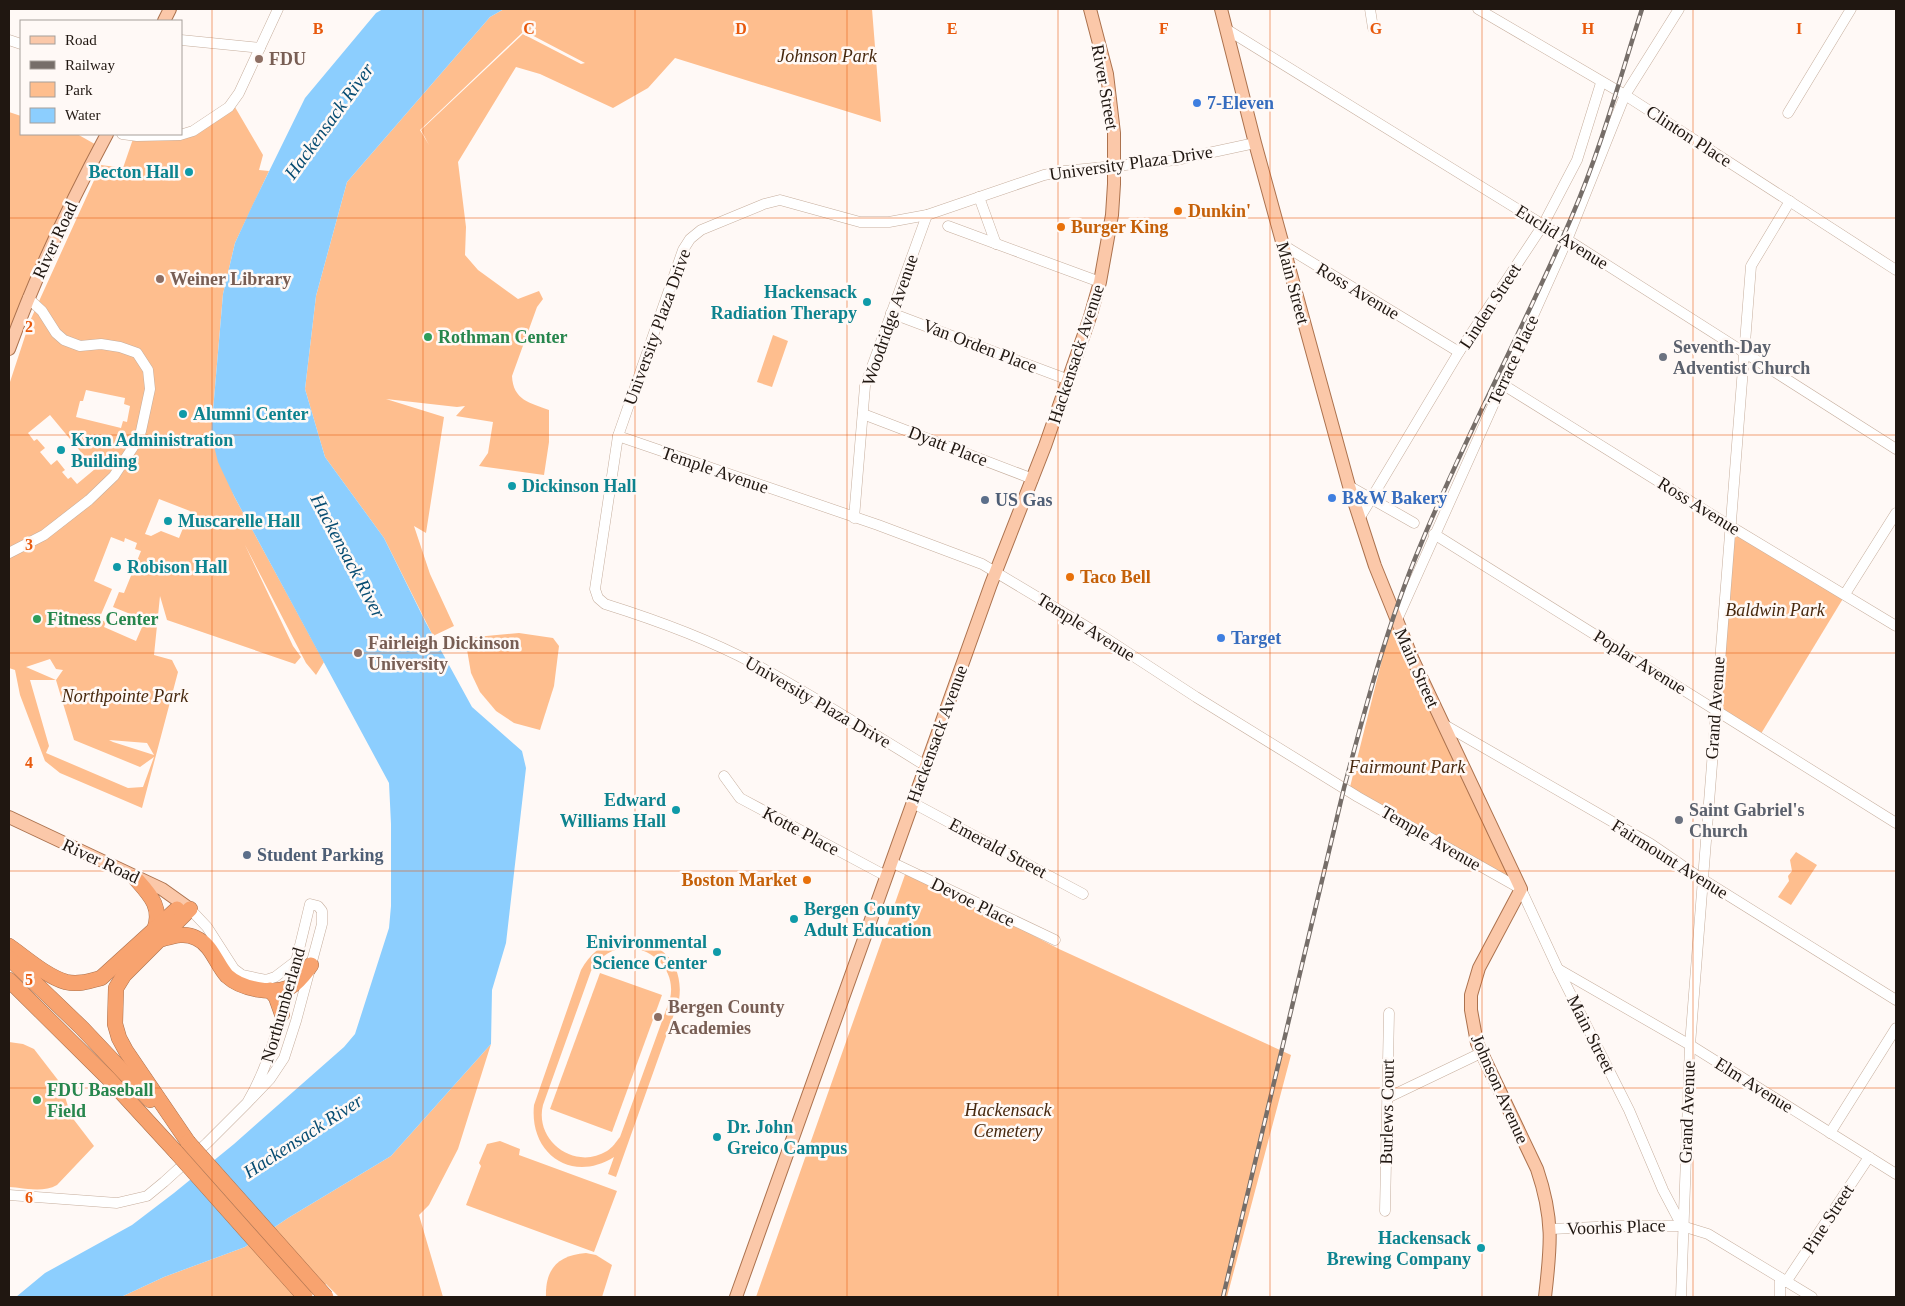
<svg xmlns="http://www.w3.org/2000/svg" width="1905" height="1306" font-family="'Times New Roman',serif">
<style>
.green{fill:#febe8e;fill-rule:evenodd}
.water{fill:#8ccefe}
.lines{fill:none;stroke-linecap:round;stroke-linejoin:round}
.minor-casing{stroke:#c6ae9d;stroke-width:11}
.major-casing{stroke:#ac724e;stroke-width:14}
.highway-casing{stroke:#ac724e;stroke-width:16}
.minor{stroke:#fff;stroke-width:10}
.major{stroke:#fbc8a9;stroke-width:12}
.highway{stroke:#f8a36f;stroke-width:15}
.rail-casing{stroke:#766e69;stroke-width:4.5}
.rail{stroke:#fff9f6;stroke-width:2.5;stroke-dasharray:8;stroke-linecap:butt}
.highway-bridge-casing{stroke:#ac724e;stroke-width:16;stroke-linecap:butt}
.highway-bridge{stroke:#f8a36f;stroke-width:15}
.grid{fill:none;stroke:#e8590c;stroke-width:1;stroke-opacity:0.55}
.education-dot{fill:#8d6e63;stroke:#fff9f6;stroke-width:2}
.shop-dot{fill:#3f7fe0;stroke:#fff9f6;stroke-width:2}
.culture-dot{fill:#0f9aa8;stroke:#fff9f6;stroke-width:2}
.food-dot{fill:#e8710a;stroke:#fff9f6;stroke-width:2}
.leisure-dot{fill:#2e9e5b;stroke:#fff9f6;stroke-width:2}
.worship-dot{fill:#6b7280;stroke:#fff9f6;stroke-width:2}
.service-dot{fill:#5c6f8a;stroke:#fff9f6;stroke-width:2}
.labels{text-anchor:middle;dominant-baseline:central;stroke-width:5;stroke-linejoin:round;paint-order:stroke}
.park-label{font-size:18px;font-style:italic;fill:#48290f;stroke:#fff9f6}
.education-label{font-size:18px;font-weight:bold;fill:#785e54;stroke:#fff9f6;text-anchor:start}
.street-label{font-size:18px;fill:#201711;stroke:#fff9f6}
.shop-label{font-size:18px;font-weight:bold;fill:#366cbe;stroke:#fff9f6;text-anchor:start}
.culture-label{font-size:18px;font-weight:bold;fill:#0d838f;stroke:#fff9f6;text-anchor:start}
.food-label{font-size:18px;font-weight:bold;fill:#c56008;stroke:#fff9f6;text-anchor:start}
.leisure-label{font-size:18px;font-weight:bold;fill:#27864d;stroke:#fff9f6;text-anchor:start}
.worship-label{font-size:18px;font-weight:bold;fill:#5b616d;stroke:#fff9f6;text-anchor:start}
.service-label{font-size:18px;font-weight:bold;fill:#4e5e75;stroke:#fff9f6;text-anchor:start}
.water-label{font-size:19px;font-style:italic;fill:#074c72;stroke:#fff9f6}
.grid-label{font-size:16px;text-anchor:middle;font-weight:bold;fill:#e8590c;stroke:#fff9f6;stroke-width:5;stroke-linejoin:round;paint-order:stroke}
</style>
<rect width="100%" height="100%" fill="#fff9f6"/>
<g class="green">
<path d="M504,9H872L881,122L675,58L648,88L613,108L540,74L516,67L458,162L466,227L465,255L478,270L518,299L539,291L543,299L537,307L512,376C513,400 530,403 549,410V442L544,475L479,466L488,453L493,422L456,416L465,406L457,407L386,399L444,417L426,533L414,526L430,574L454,626L433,636L384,538L325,457L305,389L316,296L347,182L490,17ZM524,31L585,63L581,64L523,34L421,130L429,145L420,130Z"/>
<path d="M232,102L263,155L259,170L269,171L235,243L223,294L211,434L234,496L324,662L316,675L306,663L245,545L293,646L301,657L295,664L167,620L160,596L154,655L172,660L178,672L142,808L60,773L45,761L20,695L15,670L9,668V385L30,321L101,165L123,168L134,136L180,135ZM86,390L125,398L124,404L130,406L127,422L123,421L121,428L76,417L80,401H83ZM50,415L95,469L77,484L71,477L68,479L62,472L65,470L57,460L51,465L40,452L45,448L37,439L34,441L28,433ZM159,499L190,511L179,538L161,531L151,536L145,534ZM111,537L124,542L125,538L137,543L135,549L141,551L124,593L119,592L113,607L145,620L136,641L104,627L106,622L99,619L112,589L94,581ZM50,659L56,669L63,670L56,680L26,667ZM30,680H56L74,740L140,767L154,757L143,787L128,788L46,753L49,746ZM109,740L147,743L154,755L113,742Z"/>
<polygon points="9,112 21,116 21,134 77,134 100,147 9,349"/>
<polygon points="773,335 788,341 772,387 757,382"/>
<polygon points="1730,526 1847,592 1759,737 1715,709"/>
<polygon points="1393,616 1521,889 1349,791"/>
<polygon points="519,633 553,638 559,646 554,686 540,730 514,723 496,711 480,692 471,673 465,638"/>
<polygon points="1796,852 1817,865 1791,905 1778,897 1789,881 1788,876 1792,871 1790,860"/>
<polygon points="907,869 1059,949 1291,1055 1227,1297 756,1297"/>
<path d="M618,939C657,937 685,960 679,1000L616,1177L608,1174L614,1157C571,1184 529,1153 534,1105L581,970C590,954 601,945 618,939ZM631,947C657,952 676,972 670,999L620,1137C616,1142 613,1147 607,1151C575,1171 534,1141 543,1105L591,971C600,955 613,948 631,947Z"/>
<polygon points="600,973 662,995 612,1132 550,1109"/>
<path d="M9,1042L23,1044L34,1049L61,1084L71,1116L94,1146L57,1185C43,1193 25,1188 9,1187Z"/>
<polygon points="491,1044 458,1149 429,1205 419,1215 443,1297 339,1297 326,1284 310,1297 121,1297 164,1277 245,1247 288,1218 391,1156"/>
<polygon points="500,1141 520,1149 519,1155 617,1191 594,1252 466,1205 481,1166 479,1163 487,1144"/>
<path d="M586,1253L596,1255L612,1265L602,1297H546C545,1269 558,1255 586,1253Z"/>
</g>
<polygon class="water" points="383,9 504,9 490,17 347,182 316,296 305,389 325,457 384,538 426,623 472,707 522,751 526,768 506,943 492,990 491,1044 391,1156 288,1218 245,1247 164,1277 121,1297 16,1297 45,1273 132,1225 174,1193 234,1144 344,1047 355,1034 389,928 391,906 391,824 389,783 234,496 218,462 211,434 223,294 235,243 253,204 305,98 376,13"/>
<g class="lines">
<g class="minor-casing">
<g id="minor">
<polyline points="1370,9 1373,28"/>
<polyline points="1478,9 1625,95 1896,270"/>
<polyline points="1226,29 1574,244 1896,449"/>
<polyline points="9,40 21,44"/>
<polyline points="181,40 260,48"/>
<polyline points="1788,113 1851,9"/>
<polyline points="122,134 137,136 180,135 193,131 229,107 239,93 278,9"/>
<polyline points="979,197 996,244"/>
<polyline points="948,226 1100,282"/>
<polyline points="1283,245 1459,352"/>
<polyline points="891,313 1069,380"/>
<polyline points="1502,384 1730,526 1896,626"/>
<polyline points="863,414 1033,479"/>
<polyline points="618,436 878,525 982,564 1104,637 1196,697 1358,797 1521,889 1558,969 1629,1110 1663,1190 1682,1226"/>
<polyline points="1349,486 1414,523"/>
<polyline points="854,518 865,386 927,215"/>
<polyline points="1359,519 1459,352 1543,225 1577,160 1601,83"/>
<polyline points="1434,534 1896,823"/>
<polyline points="9,553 44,535 89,500 114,476 137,441 141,431 150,389 148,370 137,353 120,347 101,344 80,346 64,340 56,333 42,311 28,298"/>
<polyline points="1845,594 1896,513"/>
<polyline points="1396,622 1567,240 1625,95 1679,9"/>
<polyline points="1443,724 1651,844 1702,879 1896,1000"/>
<path d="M926,766C869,731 812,695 753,663C706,638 656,620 605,604L598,598L595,589L618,436L683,250L690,239L701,230L764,204L780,200L860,222H889L927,215L1044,175L1064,171L1176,160L1255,143"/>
<polyline points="724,776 740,798 886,876"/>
<polyline points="913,803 1083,894"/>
<polyline points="891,862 1055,940"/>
<polyline points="190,909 207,927 234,969 242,975 266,980 275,977 296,961"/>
<polyline points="1558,969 1690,1045 1896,1174"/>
<polyline points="1387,1098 1481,1053"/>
<polyline points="1830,1133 1896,1028"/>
<path d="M9,1195L117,1203L147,1196L164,1182L207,1143L247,1103L270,1079L284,1058L296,1021L322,924V911L318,906L310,904C302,937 294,971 285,1004C274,1040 266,1071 247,1103"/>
<polyline points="1385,1211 1389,1013"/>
<polyline points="1551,1229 1618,1226 1682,1226 1708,1234 1812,1297"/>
<polyline points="1786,1282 1869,1157"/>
<polyline points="1681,1297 1690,1045 1751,266 1790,201"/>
<polyline points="1780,1297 1780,1278"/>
</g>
</g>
<g class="major-casing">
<g id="major">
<path d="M1221,9L1255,143L1349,486L1375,566L1413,660L1521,889L1479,968L1471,995V1010L1477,1043L1537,1169C1554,1219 1551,1246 1545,1297"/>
<polyline points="164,21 170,9"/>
<path d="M9,349C36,275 70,203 107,134"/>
<polyline points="9,817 162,889 190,909"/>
<polyline points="736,1297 991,584 1045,446 1090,317 1100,282 1112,215 1114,184 1114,133 1107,74 1090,9"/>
</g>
</g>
<g class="highway-casing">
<g id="highway">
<path d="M135,878C150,895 163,907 154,931"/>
<path d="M162,939C173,936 185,932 196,938C212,945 216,964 227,976C241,989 272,995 290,987C299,982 305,973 311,965"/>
<path d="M9,946C26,958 46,976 66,982C78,985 90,981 101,978L177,909"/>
<polyline points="9,958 82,1028 150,1100"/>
<polyline points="9,980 108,1078 176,1152"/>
<polyline points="270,990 276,997 282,1014"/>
<polyline points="188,1142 126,1051 119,1038 115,1024 116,988 124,975 190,909"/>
</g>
</g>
<use href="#minor" class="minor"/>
<use href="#major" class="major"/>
<use href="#highway" class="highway"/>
<g class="rail-casing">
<path id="rail" d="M1223,1297L1344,788C1366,705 1388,622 1421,544C1467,432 1525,326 1572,216C1601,149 1620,78 1642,9"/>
</g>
<use href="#rail" class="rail"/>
<g class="highway-bridge-casing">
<g id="highway-bridge">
<polyline points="188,1142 326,1297"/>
<polyline points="176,1152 305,1297"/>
</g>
</g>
<use href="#highway-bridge" class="highway-bridge"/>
</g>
<path class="grid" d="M212,9V1297M423,9V1297M635,9V1297M847,9V1297M1058,9V1297M1270,9V1297M1482,9V1297M1693,9V1297M9,218H1896M9,435H1896M9,653H1896M9,871H1896M9,1088H1896"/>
<g class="education-dot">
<circle cx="259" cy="59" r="5"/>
<circle cx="160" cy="279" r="5"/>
<circle cx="358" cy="653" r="5"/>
<circle cx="658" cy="1017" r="5"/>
</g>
<g class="shop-dot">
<circle cx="1197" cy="103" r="5"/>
<circle cx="1332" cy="498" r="5"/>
<circle cx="1221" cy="638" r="5"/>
</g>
<g class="culture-dot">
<circle cx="189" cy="172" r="5"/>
<circle cx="867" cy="302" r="5"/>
<circle cx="183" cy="414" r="5"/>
<circle cx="61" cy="450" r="5"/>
<circle cx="512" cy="486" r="5"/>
<circle cx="168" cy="521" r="5"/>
<circle cx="117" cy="567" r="5"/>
<circle cx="676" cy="810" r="5"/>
<circle cx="794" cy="919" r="5"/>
<circle cx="717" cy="952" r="5"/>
<circle cx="717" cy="1137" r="5"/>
<circle cx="1481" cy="1248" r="5"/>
</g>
<g class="food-dot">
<circle cx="1178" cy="211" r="5"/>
<circle cx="1061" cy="227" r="5"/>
<circle cx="1070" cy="577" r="5"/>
<circle cx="807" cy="880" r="5"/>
</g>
<g class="leisure-dot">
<circle cx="428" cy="337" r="5"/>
<circle cx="37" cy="619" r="5"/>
<circle cx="37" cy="1100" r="5"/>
</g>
<g class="worship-dot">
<circle cx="1663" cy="357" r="5"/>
<circle cx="1679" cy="820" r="5"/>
</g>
<g class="service-dot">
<circle cx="985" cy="500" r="5"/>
<circle cx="247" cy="855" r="5"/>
</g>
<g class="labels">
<g class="park-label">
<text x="827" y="56">Johnson Park</text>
<text x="1775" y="610">Baldwin Park</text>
<text x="125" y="696">Northpointe Park</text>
<text x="1407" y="767">Fairmount Park</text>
<text x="1008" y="1110">Hackensack<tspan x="1008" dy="21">Cemetery</tspan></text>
</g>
<g class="education-label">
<text x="269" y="59">FDU</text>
<text x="170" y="279">Weiner Library</text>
<text x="368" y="643">Fairleigh Dickinson<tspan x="368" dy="21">University</tspan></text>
<text x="668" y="1007">Bergen County<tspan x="668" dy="21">Academies</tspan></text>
</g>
<g class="street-label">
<text transform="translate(1105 87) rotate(80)">River Street</text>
<text transform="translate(1689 136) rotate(33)">Clinton Place</text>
<text transform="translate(1131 163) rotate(-8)">University Plaza Drive</text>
<text transform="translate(1562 237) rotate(32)">Euclid Avenue</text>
<text transform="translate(55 240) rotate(-65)">River Road</text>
<text transform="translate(1293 283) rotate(75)">Main Street</text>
<text transform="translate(1358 291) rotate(31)">Ross Avenue</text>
<text transform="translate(1490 306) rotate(-57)">Linden Street</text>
<text transform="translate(890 320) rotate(-71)">Woodridge Avenue</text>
<text transform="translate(657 327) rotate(-70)">University Plaza Drive</text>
<text transform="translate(980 346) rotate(21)">Van Orden Place</text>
<text transform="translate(1076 354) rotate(-72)">Hackensack Avenue</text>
<text transform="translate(1513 360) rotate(-65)">Terrace Place</text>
<text transform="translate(948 446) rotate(21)">Dyatt Place</text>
<text transform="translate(715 470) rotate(19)">Temple Avenue</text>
<text transform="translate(1699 506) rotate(32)">Ross Avenue</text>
<text transform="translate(1086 627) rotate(32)">Temple Avenue</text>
<text transform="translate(1640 662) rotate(32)">Poplar Avenue</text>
<text transform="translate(1417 668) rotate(66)">Main Street</text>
<text transform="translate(818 702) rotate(30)">University Plaza Drive</text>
<text transform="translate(1715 708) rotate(-86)">Grand Avenue</text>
<text transform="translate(937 734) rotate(-70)">Hackensack Avenue</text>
<text transform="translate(801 831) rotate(28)">Kotte Place</text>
<text transform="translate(1431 838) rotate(30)">Temple Avenue</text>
<text transform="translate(998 848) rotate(28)">Emerald Street</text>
<text transform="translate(1670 859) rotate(32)">Fairmount Avenue</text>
<text transform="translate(101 861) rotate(25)">River Road</text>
<text transform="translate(973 902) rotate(26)">Devoe Place</text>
<text transform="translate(283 1005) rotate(-74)">Northumberland</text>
<text transform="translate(1591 1034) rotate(63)">Main Street</text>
<text transform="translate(1754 1085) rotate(32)">Elm Avenue</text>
<text transform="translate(1500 1089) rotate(66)">Johnson Avenue</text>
<text transform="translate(1387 1112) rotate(-89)">Burlews Court</text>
<text transform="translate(1687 1112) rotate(-88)">Grand Avenue</text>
<text transform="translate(1828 1219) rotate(-57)">Pine Street</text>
<text transform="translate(1616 1227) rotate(-2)">Voorhis Place</text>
</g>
<g class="shop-label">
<text x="1207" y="103">7-Eleven</text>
<text x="1342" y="498">B&amp;W Bakery</text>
<text x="1231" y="638">Target</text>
</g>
<g class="culture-label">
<text x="179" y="172" text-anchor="end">Becton Hall</text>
<text x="857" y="292" text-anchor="end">Hackensack<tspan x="857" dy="21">Radiation Therapy</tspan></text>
<text x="193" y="414">Alumni Center</text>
<text x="71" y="440">Kron Administration<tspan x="71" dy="21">Building</tspan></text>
<text x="522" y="486">Dickinson Hall</text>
<text x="178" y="521">Muscarelle Hall</text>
<text x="127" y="567">Robison Hall</text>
<text x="666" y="800" text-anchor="end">Edward<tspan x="666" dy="21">Williams Hall</tspan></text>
<text x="804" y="909">Bergen County<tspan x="804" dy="21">Adult Education</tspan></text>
<text x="707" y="942" text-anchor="end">Enivironmental<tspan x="707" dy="21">Science Center</tspan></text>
<text x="727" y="1127">Dr. John<tspan x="727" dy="21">Greico Campus</tspan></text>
<text x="1471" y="1238" text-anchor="end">Hackensack<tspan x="1471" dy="21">Brewing Company</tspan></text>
</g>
<g class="food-label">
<text x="1188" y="211">Dunkin'</text>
<text x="1071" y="227">Burger King</text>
<text x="1080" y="577">Taco Bell</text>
<text x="797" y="880" text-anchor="end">Boston Market</text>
</g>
<g class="leisure-label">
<text x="438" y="337">Rothman Center</text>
<text x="47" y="619">Fitness Center</text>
<text x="47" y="1090">FDU Baseball<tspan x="47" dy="21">Field</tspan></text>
</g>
<g class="worship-label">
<text x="1673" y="347">Seventh-Day<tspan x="1673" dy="21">Adventist Church</tspan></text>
<text x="1689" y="810">Saint Gabriel's<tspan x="1689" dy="21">Church</tspan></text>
</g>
<g class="service-label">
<text x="995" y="500">US Gas</text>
<text x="257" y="855">Student Parking</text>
</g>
<g class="water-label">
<text transform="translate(329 121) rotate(-54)">Hackensack River</text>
<text transform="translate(348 556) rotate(62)">Hackensack River</text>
<text transform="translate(303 1136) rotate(-33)">Hackensack River</text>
</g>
</g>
<g class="grid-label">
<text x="318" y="34">B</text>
<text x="529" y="34">C</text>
<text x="741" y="34">D</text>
<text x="952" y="34">E</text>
<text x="1164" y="34">F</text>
<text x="1376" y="34">G</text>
<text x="1588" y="34">H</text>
<text x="1799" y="34">I</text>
<text x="29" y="332">2</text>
<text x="29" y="550">3</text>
<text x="29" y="768">4</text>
<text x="29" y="985">5</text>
<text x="29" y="1203">6</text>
</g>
<rect width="1905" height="1306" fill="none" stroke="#201711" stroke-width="20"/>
<rect x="20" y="20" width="162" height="115" fill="#fff9f6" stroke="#a69f9a"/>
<rect x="30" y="36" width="25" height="8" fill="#fbc8a9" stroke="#a69f9a"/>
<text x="65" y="45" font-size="15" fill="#201711">Road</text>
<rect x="30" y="61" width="25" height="8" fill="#766e69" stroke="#a69f9a"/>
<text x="65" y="70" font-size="15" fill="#201711">Railway</text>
<rect x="30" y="82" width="25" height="15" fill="#febe8e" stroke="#a69f9a"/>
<text x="65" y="95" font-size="15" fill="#201711">Park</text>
<rect x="30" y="108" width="25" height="15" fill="#8ccefe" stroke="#a69f9a"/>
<text x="65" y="120" font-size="15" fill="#201711">Water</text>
</svg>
